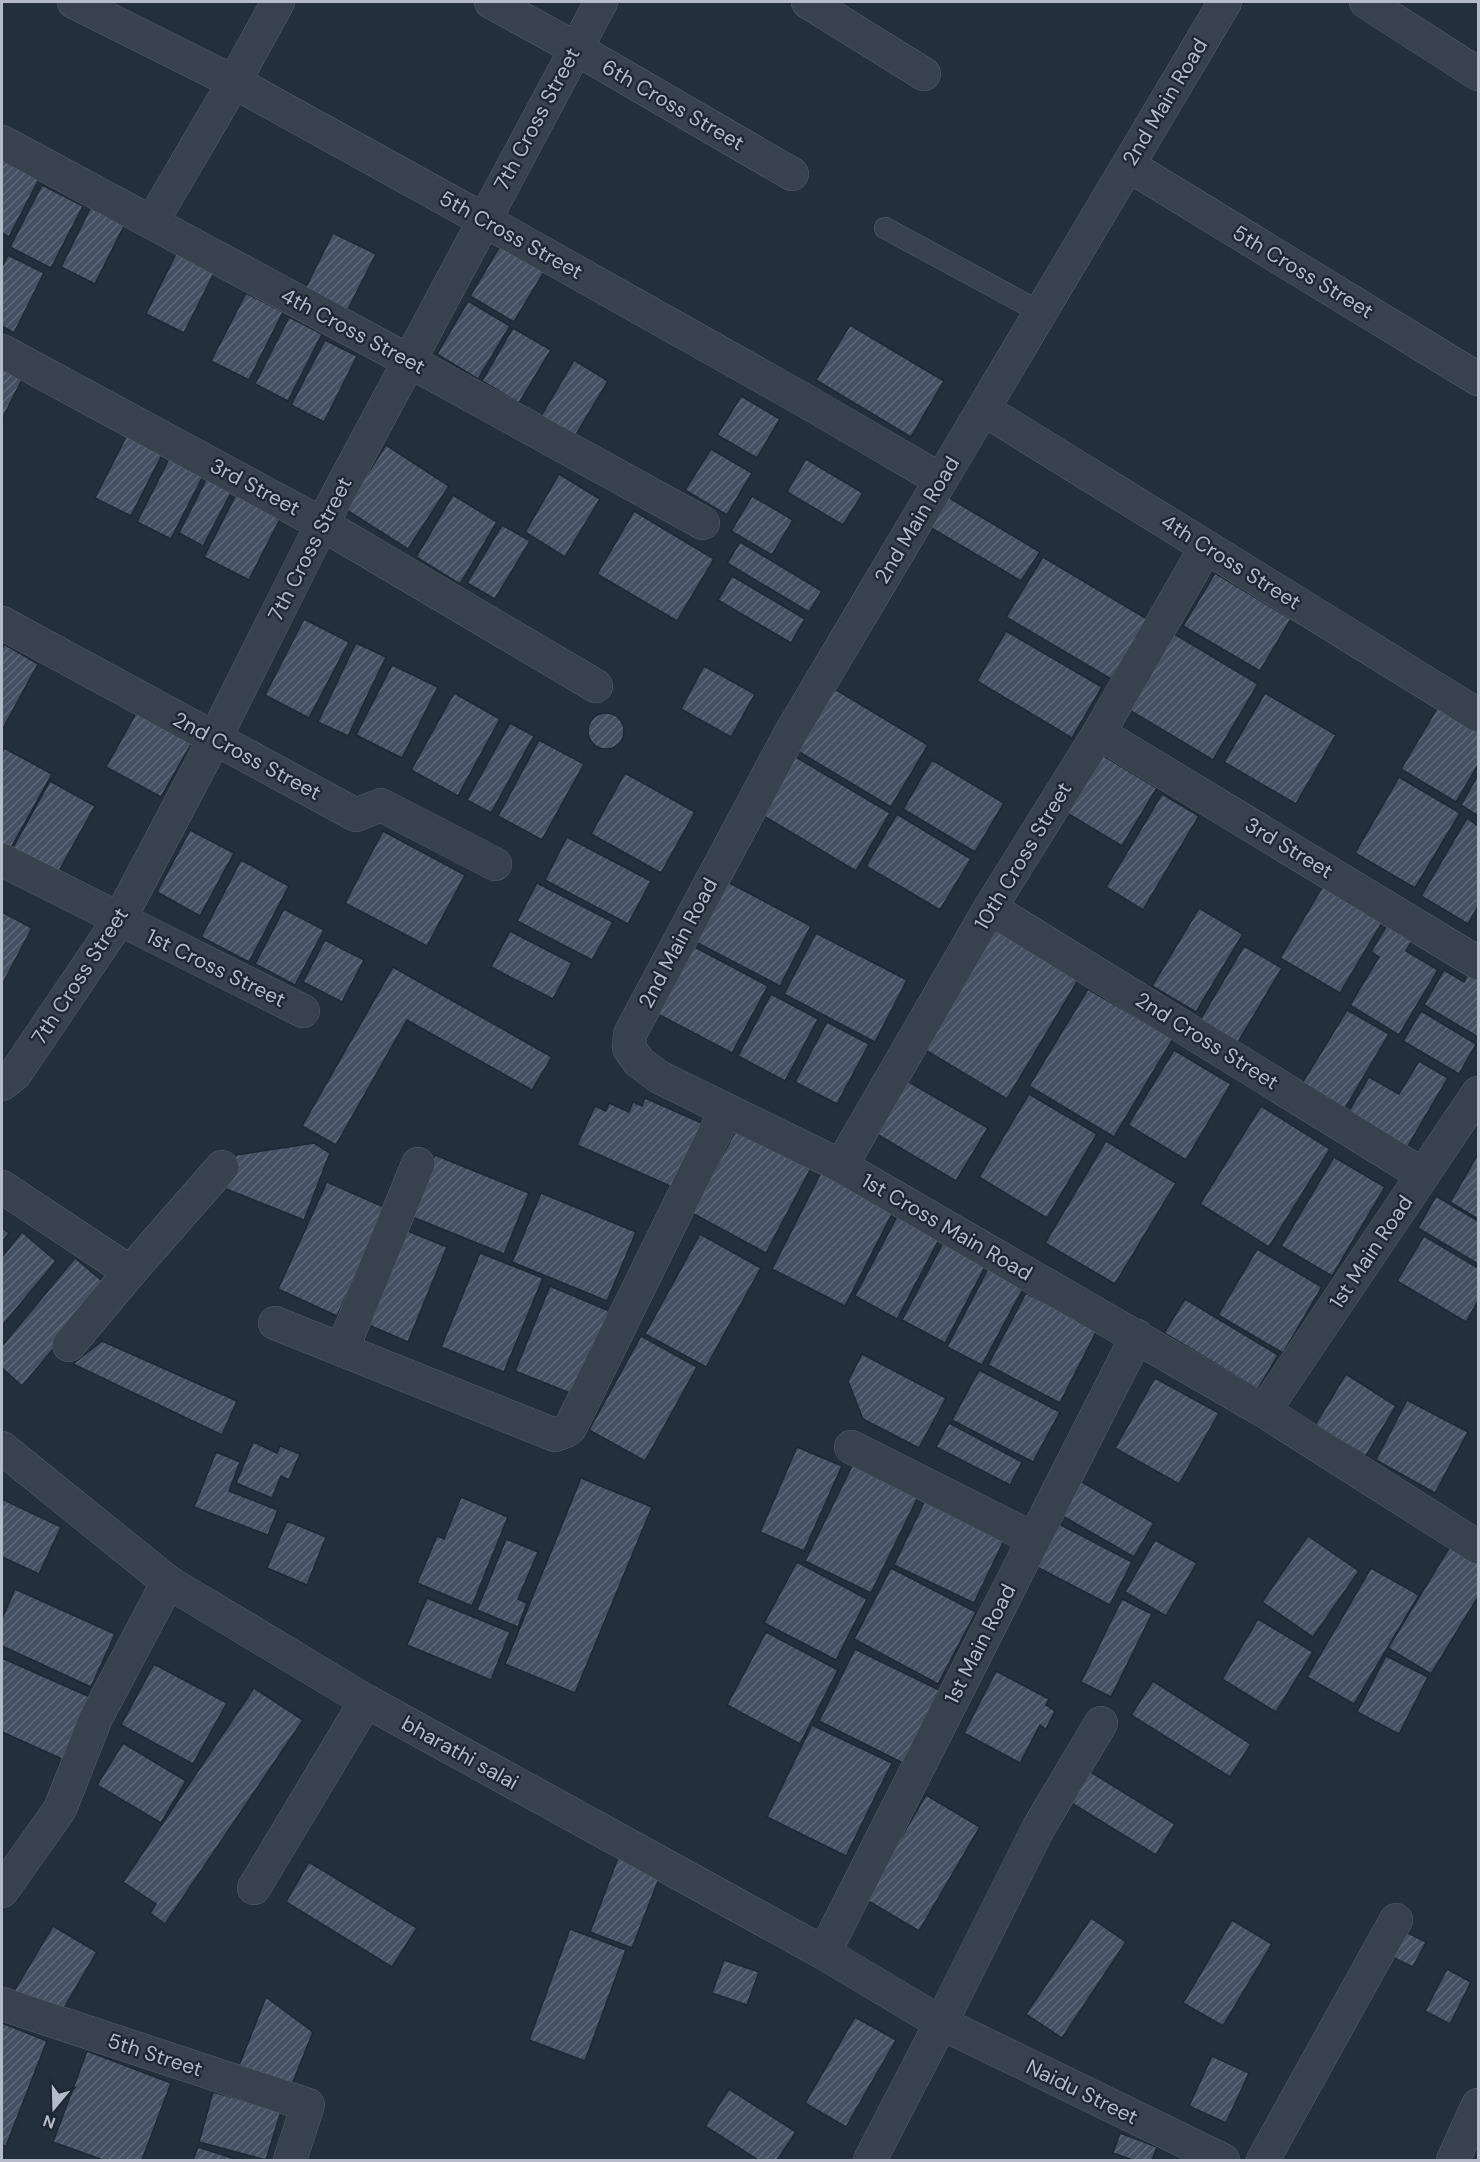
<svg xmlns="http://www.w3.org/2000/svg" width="1480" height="2162" font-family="'DM Sans',sans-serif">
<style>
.building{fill:url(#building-hatch);stroke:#1f2835;stroke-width:1.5}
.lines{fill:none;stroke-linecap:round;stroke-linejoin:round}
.service-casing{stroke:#565f6c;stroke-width:22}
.minor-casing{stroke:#565f6c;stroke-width:34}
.tertiary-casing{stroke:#565f6c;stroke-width:34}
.service{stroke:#38414e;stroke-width:21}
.minor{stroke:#38414e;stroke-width:33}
.tertiary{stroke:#38414e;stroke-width:33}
.labels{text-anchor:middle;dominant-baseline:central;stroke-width:4.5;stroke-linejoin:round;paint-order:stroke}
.street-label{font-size:21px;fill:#b4bcc9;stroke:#1d2633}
</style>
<defs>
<pattern id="building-hatch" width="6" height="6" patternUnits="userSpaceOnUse" patternTransform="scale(1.5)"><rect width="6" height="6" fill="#455162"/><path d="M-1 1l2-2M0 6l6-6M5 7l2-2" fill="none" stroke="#5d6877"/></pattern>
</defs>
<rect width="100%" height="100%" fill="#242f3e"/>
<g class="building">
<polygon points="2,158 40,177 9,237 2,233"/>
<polygon points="42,185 83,206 51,268 10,247"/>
<polygon points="93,203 127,220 95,284 61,267"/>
<polygon points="333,233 376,254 344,317 302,295"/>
<polygon points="503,241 547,267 514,322 470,296"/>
<polygon points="177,252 215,271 184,333 146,314"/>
<polygon points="8,255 44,273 14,333 2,326 2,267"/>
<polygon points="246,293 283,312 249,380 211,361"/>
<polygon points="468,301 510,326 478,379 437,354"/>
<polygon points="289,317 322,334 288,401 255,384"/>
<polygon points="850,325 944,381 911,437 816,380"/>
<polygon points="513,328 551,350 519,403 482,381"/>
<polygon points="325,340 357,356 324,422 291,405"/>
<polygon points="2,360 26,372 2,419"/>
<polygon points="574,360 608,381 574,438 540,418"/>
<polygon points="741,396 780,419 757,458 717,435"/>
<polygon points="127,435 163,453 131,516 95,498"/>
<polygon points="386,445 449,486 408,549 345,509"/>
<polygon points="711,449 752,473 727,515 685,490"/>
<polygon points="171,455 205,472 171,539 137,522"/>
<polygon points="806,459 863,493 843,525 787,492"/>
<polygon points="559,474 600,499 565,557 525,532"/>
<polygon points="207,478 232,491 203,546 179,533"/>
<polygon points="240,487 285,509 249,580 204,557"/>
<polygon points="453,495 497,522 460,584 416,557"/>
<polygon points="752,496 793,520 772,555 731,531"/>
<polygon points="946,496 1040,552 1021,581 928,526"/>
<polygon points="634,511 714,559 677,621 597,574"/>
<polygon points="502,525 530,541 495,599 467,583"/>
<polygon points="740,542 822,591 809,612 727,563"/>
<polygon points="1043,557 1147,619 1111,679 1006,617"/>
<polygon points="1215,573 1291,619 1260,671 1183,626"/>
<polygon points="732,576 805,619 791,643 718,600"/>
<polygon points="304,619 349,642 309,718 265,695"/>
<polygon points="1166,629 1258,684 1213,760 1121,705"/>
<polygon points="1006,631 1102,687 1072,738 977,681"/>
<polygon points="356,643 386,657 348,736 318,722"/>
<polygon points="4,644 38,664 2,730 2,649"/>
<polygon points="392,665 438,687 402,758 356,735"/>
<polygon points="704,666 755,694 731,737 681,709"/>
<polygon points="833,688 928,745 891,807 796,750"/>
<polygon points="454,693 500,719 458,796 411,770"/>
<polygon points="1265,693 1336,735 1296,804 1224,762"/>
<polygon points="1442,700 1478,722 1478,765 1456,802 1401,769"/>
<polygon points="139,708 194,739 161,797 106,767"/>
<circle cx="606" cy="731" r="18"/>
<polygon points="510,723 534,736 491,813 467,800"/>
<polygon points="539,740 584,764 542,840 498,816"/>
<polygon points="4,748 52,774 8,853 2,849 2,753"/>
<polygon points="1097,752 1157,788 1122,846 1062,810"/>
<polygon points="789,753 890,813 856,871 754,810"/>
<polygon points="932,760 1004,803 975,852 903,809"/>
<polygon points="625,773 695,812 661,873 591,834"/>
<polygon points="1478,775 1478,816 1461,805"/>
<polygon points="1399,777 1460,813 1415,888 1355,853"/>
<polygon points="50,781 95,806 55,878 10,853"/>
<polygon points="1162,794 1199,816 1143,910 1106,887"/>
<polygon points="897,814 971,859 940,910 866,866"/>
<polygon points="1467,818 1478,826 1478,906 1468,924 1421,896"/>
<polygon points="190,830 234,853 200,916 157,892"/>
<polygon points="383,831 465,875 427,946 345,903"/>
<polygon points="567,837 651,881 628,924 545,880"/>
<polygon points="241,860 289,886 249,962 201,937"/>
<polygon points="722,879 811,926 780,986 690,939"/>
<polygon points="537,883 613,922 592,960 517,921"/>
<polygon points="1323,886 1383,921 1340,993 1280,958"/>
<polygon points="1199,908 1243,934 1196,1012 1152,986"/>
<polygon points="284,909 324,930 295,985 255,964"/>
<polygon points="2,912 32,928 2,985"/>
<polygon points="997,921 1083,972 1007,1099 922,1048"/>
<polygon points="1387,925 1412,941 1406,951 1438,970 1399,1035 1350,1005 1379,957 1371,952"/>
<polygon points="510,931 572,963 553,999 491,967"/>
<polygon points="816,933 907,980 875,1042 784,994"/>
<polygon points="325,940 364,960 342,1002 303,982"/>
<polygon points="689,944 768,986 732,1053 654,1012"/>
<polygon points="1244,946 1282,968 1238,1042 1200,1020"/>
<polygon points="393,967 552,1057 532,1090 407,1020 336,1145 302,1126"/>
<polygon points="1444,970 1464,982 1468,974 1478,980 1478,1037 1424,1005"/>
<polygon points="1088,989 1173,1039 1114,1137 1029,1086"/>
<polygon points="771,994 818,1019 785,1081 738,1056"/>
<polygon points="1347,1010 1389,1034 1344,1110 1301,1085"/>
<polygon points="1421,1011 1476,1044 1459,1074 1403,1041"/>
<polygon points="827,1022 869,1044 837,1104 795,1082"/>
<polygon points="1174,1050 1231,1084 1186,1160 1128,1125"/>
<polygon points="1419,1061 1448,1078 1405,1151 1346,1116 1369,1077 1399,1094"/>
<polygon points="902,1078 988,1128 956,1181 870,1130"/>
<polygon points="1029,1094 1097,1134 1047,1218 979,1177"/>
<polygon points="645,1098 706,1125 677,1189 577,1145 595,1106 606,1111 609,1103 629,1112 633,1102 642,1106"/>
<polygon points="1261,1106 1330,1149 1269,1247 1200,1204"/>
<polygon points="737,1128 811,1168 766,1253 692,1213"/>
<polygon points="1106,1141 1176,1183 1115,1284 1045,1243"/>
<polygon points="314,1143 330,1153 304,1220 226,1189 236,1155"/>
<polygon points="435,1155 529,1193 504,1254 410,1216"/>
<polygon points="1477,1156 1478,1157 1478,1219 1450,1202"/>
<polygon points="1334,1157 1385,1187 1332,1276 1281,1246"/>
<polygon points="822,1171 895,1208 845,1306 772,1269"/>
<polygon points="327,1182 386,1208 337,1316 278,1289"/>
<polygon points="541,1193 636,1232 607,1301 512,1262"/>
<polygon points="1436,1196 1478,1221 1478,1264 1418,1228"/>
<polygon points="900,1211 942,1234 897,1319 855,1296"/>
<polygon points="2,1228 9,1233 2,1242"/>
<polygon points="403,1229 447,1247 408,1342 364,1323"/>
<polygon points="22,1232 56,1261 2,1326 2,1257"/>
<polygon points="700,1234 761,1268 706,1367 645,1334"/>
<polygon points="1424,1236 1478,1268 1478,1301 1466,1322 1397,1281"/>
<polygon points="944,1241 987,1263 945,1343 902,1320"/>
<polygon points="1257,1249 1322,1287 1283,1353 1218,1315"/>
<polygon points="480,1253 543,1278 504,1372 441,1347"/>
<polygon points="75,1258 107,1285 22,1386 2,1368 2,1346"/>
<polygon points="989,1267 1025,1285 982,1365 947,1347"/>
<polygon points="550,1286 609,1311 575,1395 515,1371"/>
<polygon points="1026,1293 1097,1330 1060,1403 988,1365"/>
<polygon points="1185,1299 1278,1355 1258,1389 1164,1333"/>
<polygon points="641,1336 697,1367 645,1461 589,1430"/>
<polygon points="102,1341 237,1401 222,1435 73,1364"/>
<polygon points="862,1354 946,1398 919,1448 863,1419 848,1381"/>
<polygon points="979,1370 1060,1412 1033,1462 952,1420"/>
<polygon points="1346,1374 1396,1406 1366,1456 1315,1425"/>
<polygon points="1155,1378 1219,1413 1179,1484 1115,1448"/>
<polygon points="1407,1400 1468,1432 1435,1493 1376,1460"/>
<polygon points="949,1423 1022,1462 1010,1485 936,1447"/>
<polygon points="253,1442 277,1453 280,1446 300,1454 289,1480 281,1476 272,1498 236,1483"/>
<polygon points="797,1447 842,1466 804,1551 760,1532"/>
<polygon points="216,1452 240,1462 229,1491 278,1510 268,1535 194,1507"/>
<polygon points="857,1456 922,1489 871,1593 805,1561"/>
<polygon points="581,1478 652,1507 575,1693 505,1664"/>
<polygon points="1080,1481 1154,1523 1134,1557 1061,1515"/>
<polygon points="929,1492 1009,1530 974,1603 894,1565"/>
<polygon points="461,1497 508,1517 472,1606 417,1583 437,1536 444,1539"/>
<polygon points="2,1499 61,1527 39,1574 2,1557"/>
<polygon points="287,1521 326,1537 307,1585 267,1568"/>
<polygon points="1057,1523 1132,1562 1110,1605 1035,1566"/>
<polygon points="1308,1536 1359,1571 1313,1637 1262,1602"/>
<polygon points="506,1539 538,1552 518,1599 527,1603 518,1627 477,1610"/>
<polygon points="1155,1540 1197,1563 1166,1616 1125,1592"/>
<polygon points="1454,1540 1478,1555 1478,1597 1431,1674 1388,1648"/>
<polygon points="797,1562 867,1599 836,1660 764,1623"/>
<polygon points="891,1568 976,1612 938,1684 854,1639"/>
<polygon points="1371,1568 1419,1595 1354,1704 1307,1677"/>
<polygon points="15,1589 115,1634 91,1687 2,1646 2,1619"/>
<polygon points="427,1598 510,1632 491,1680 407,1645"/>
<polygon points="1122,1599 1152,1614 1111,1697 1081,1682"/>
<polygon points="1258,1619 1313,1652 1276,1712 1222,1679"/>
<polygon points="766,1632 838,1670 800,1744 727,1705"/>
<polygon points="855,1649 939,1690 903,1763 819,1721"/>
<polygon points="1386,1656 1428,1677 1399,1734 1357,1712"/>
<polygon points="2,1658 90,1697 62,1759 2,1732"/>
<polygon points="154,1664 227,1703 193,1764 121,1725"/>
<polygon points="996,1671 1049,1699 1046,1705 1055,1711 1046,1729 1040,1725 1020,1763 964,1733"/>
<polygon points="1153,1681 1251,1744 1230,1777 1131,1715"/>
<polygon points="254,1688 303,1720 165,1924 150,1913 156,1904 123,1882"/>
<polygon points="812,1725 892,1763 846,1856 767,1817"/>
<polygon points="123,1743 186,1781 161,1823 97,1785"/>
<polygon points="1084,1768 1175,1824 1156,1855 1065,1799"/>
<polygon points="926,1795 980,1827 919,1931 865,1899"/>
<polygon points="619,1855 662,1871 632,1948 590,1932"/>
<polygon points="309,1862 417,1928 392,1967 286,1902"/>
<polygon points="1091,1918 1126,1942 1062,2038 1026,2014"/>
<polygon points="1232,1920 1272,1944 1223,2026 1183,2003"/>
<polygon points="53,1926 97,1952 58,2018 14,1991"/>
<polygon points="1398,1928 1426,1942 1413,1967 1386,1954"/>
<polygon points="570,1929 626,1950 585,2061 529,2040"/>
<polygon points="724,1960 759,1972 747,2005 712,1993"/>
<polygon points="1447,1969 1471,1982 1450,2024 1425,2011"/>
<polygon points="266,1997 313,2032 289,2092 236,2073"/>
<polygon points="855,2017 896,2040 846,2127 805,2103"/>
<polygon points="2,2023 47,2041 6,2146 2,2145"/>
<polygon points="87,2051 171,2083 142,2160 103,2160 53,2142"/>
<polygon points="1212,2056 1249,2073 1226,2123 1189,2106"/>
<polygon points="729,2089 796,2132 777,2160 758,2160 705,2126"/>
<polygon points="213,2092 281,2111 266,2160 199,2142"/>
<polygon points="1120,2133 1157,2147 1152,2160 1133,2160 1113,2153"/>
<polygon points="198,2147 238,2160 193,2160"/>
</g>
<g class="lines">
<g class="service-casing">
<polyline id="service" points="885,228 1040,312"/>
</g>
<g class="minor-casing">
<g id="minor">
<polyline points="74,2 234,82 484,220 802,399 941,480"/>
<polyline points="491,2 575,48 792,174"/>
<polyline points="808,2 924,74"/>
<polyline points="1366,2 1478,74"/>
<polyline points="2,142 409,361 703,523"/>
<polyline points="1128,165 1478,379"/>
<polyline points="152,222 234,82 278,2"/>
<polyline points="2,351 322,524 596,686"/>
<polyline points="983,409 1478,715"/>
<polyline points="2,623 356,815 381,805 495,864"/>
<polyline points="1099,733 1478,963"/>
<polyline points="2,860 303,1011"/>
<polyline points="990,908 1423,1175"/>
<polyline points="2,1084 15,1074 119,920 215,738 322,524 601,2"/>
<polyline points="841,1166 990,908 1099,733 1206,547"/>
<polyline points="2,1187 130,1272 69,1345"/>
<polyline points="130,1272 222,1167"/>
<polyline points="275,1323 555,1435 566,1431 570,1428 726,1110"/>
<polyline points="342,1350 418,1164"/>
<polyline points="1264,1411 1478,1547"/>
<polyline points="851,1447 1034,1539"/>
<polyline points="1101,1723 1039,1827 941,2023 1223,2160"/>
<polyline points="254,1888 366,1701"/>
<polyline points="2,1891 60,1809 96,1718 168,1582"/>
<polyline points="2,2004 308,2105 290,2160"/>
<polyline points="1263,2160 1396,1920"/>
<polyline points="1453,2160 1478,2105"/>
</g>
</g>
<g class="tertiary-casing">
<g id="tertiary">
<polyline points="1225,2 790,734 630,1034 629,1048 639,1062 659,1077 841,1166 1264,1411 1478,1093"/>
<polyline points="2,1448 168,1582 366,1701 824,1953 941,2023 870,2160"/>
<polyline points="824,1953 1137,1336"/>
</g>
</g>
<use href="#service" class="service"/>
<use href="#minor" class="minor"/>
<use href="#tertiary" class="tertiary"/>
</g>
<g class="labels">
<g class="street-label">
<text transform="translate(1165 102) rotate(-59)">2nd Main Road</text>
<text transform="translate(673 105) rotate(30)">6th Cross Street</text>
<text transform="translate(537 119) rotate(-62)">7th Cross Street</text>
<text transform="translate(511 235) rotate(29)">5th Cross Street</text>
<text transform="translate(1303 272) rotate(31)">5th Cross Street</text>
<text transform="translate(353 331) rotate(28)">4th Cross Street</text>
<text transform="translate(255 487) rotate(28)">3rd Street</text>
<text transform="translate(917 520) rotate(-59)">2nd Main Road</text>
<text transform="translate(310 549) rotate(-63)">7th Cross Street</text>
<text transform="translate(1231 562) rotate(32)">4th Cross Street</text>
<text transform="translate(247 756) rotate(28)">2nd Cross Street</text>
<text transform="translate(1289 848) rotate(31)">3rd Street</text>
<text transform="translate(1023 856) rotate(-59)">10th Cross Street</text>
<text transform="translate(678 943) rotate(-62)">2nd Main Road</text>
<text transform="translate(216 968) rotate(26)">1st Cross Street</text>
<text transform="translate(80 976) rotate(-57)">7th Cross Street</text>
<text transform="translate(1207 1041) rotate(32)">2nd Cross Street</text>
<text transform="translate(947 1227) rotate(30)">1st Cross Main Road</text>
<text transform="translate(1371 1252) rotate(-56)">1st Main Road</text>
<text transform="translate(980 1644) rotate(-63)">1st Main Road</text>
<text transform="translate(460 1753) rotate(29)">bharathi salai</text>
<text transform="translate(155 2055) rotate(18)">5th Street</text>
<text transform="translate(1082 2092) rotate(26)">Naidu Street</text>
</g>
</g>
<rect width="1480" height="2162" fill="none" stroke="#b4bcc9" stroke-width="6"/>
<g transform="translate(54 2108) rotate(199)" stroke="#1d2633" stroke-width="4.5" paint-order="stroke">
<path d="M0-4.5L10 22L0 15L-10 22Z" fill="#b4bcc9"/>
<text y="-9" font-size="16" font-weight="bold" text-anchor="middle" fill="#b4bcc9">N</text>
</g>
</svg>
